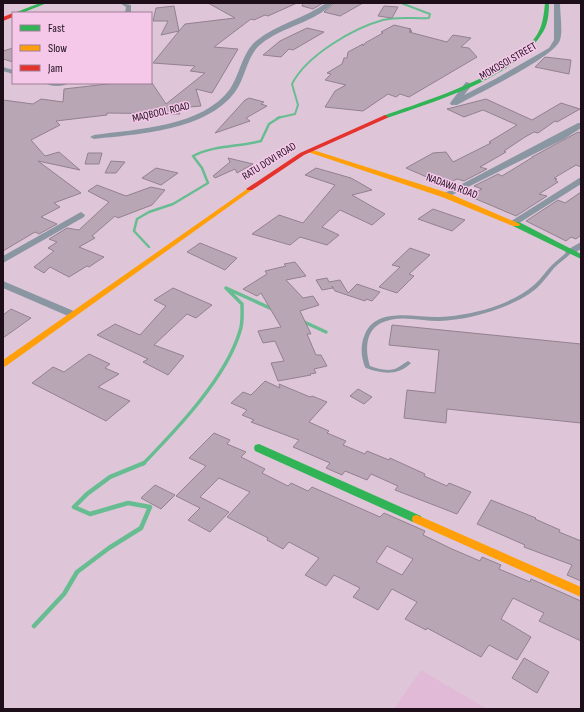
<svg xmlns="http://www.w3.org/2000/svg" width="584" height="712" font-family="'Sofia Sans Condensed',sans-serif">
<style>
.built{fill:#e1bad7}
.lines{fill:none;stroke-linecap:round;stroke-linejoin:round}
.stream-far3{stroke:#67bd91;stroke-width:2}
.stream-far2{stroke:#67bd91;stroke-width:2.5}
.stream-far1{stroke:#67bd91;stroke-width:3.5}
.stream{stroke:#67bd91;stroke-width:4.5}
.building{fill:#b9a6b4;stroke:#93818f;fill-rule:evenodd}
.lane{fill:#8a96a2;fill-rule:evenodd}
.street{fill:#8a96a2;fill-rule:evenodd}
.fast{fill:#30b455;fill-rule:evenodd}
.slow{fill:#ff9f0a;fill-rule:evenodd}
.jam{fill:#e5322d;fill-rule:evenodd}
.labels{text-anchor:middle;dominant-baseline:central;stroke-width:3;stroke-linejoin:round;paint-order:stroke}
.far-street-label{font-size:11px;fill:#1d0e1a;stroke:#f5c8ea}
</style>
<rect width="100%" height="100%" fill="#dec6d8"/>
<polygon class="built" points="421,670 487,709 394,709"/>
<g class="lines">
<path class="stream-far3" d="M277,118L295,114L298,105L292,84C306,56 353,28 383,20C398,16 414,19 429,18L430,14L401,3"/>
<path class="stream-far2" d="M149,247L134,231L137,219L149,212L173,204L208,183L202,168L193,156C214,145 238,147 261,141L269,124L280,117"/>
<g class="stream-far1">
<polyline points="302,321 326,332"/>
<path d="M143,464C177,429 226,378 240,331C243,323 242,313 242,304L226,288L272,309"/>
</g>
<polyline class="stream" points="34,626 64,594 77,572 109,548 141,528 150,507 128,503 90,514 74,507 87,494 110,477 144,463"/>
</g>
<g class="building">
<polygon points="208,3 297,3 268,16 265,15 254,20 251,19 214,47 238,49 212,93 196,89 201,106 178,108 180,114 107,113 107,115 56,121 60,125 31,140 45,156 59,152 80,170 38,161 81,193 54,203 60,207 41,217 57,224 39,234 35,232 3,251 3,100 33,104 41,99 63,102 64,89 116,83 152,83 166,104 205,73 190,71 195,66 153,63 179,31 161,35 168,21 153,21 156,8 174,6 179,31 185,24 235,18"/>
<polygon points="303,3 323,3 313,9 302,6"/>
<polygon points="334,3 363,3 340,16 324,12"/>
<polygon points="384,6 398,7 392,18 378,16"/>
<polygon points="394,25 411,29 409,30 412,31 409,32 447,42 453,35 471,38 461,47 469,48 477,57 409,97 400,94 396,97 388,94 363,111 325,107 335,91 346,85 325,80 331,74 327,73 342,64 344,58 347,58 348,52 363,44 363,46 365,43 383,33 381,32"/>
<polygon points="307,28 324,32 293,50 289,49 281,57 263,55 280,41"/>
<polygon points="13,48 13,62 3,59 3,51"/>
<polygon points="545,57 571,60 569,74 535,67"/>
<polygon points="249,98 264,102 261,104 267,106 246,118 250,121 215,133 245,100"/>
<polygon points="486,99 532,120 561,103 580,109 557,122 555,121 538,133 534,132 525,137 504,151 506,152 480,167 487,169 464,181 457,179 445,185 406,168 433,153 446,152 453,162 491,143 489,142 517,125 483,110 464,117 447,109"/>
<polygon points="578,132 581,133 581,167 576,165 554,178 557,179 555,180 558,182 539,194 547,196 516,216 469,196 482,189 474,186 498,174 502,176 533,157 532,157"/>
<polygon points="88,153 102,153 99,164 85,164"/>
<polygon points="228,158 253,164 237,173 235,169 215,178 213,176 230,162"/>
<polygon points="111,161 125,162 116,173 105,173"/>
<polygon points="156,168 178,173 161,185 142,178"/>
<polygon points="316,168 351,178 372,190 352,195 385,214 372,225 340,210 322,227 339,235 327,245 300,237 290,245 252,234 279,215 303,223 335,185 305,175"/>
<polygon points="97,185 126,196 151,187 165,190 152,205 118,218 115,216 92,236 95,238 79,247 104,257 89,267 87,266 69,277 50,267 44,273 34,267 54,251 48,248 57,242 49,239 67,228 79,230 109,202 88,191"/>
<polygon points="581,192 581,235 576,239 571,237 566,241 526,221 558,200 565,203"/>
<polygon points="433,209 465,220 452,231 418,219"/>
<polygon points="200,243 237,258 225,270 187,252"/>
<polygon points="410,248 430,255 409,274 414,276 397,293 379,287 400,267 392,265"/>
<polygon points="295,262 306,276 286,280 303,298 313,296 319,305 300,311 311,334 307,334 316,355 321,355 327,366 314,369 316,373 310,374 311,375 278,381 271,363 284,361 275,341 263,343 258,331 281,327 261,293 257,296 243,289 267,274 265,271 286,266 284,264"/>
<polygon points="327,278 329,282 340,280 348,293 357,284 380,292 372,301 366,299 365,301 335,291 332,286 333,288 322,290 316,280"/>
<polygon points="173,288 212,305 196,318 187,314 154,345 184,356 168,375 143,362 148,359 97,335 115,324 140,335 166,306 154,300"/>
<polygon points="11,309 31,318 3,338 3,315"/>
<polygon points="392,325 581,344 581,423 447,409 446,423 404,418 407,390 435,393 439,350 389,345"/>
<polygon points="89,354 110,364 105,368 119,374 98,387 130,401 106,421 32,383 53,367 64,372"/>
<polygon points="265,381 280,388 279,384 310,397 312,396 327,402 309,422 329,431 327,433 346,441 343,445 365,454 367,451 389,460 390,458 425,474 424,476 447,486 449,483 471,492 457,514 395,490 398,486 371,474 367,480 345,471 342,475 326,468 330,463 293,447 299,440 251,422 254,420 242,415 247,410 231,403 243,392 251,395"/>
<polygon points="358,389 372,397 364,404 350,396"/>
<path d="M214,433L230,440L227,444L246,452L241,457L265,469L262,473L288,486L291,483L308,491L312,487L380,517L384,513L425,531L423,535L452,549L480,561L482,557L501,565L499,569L530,582L531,579L581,601V641L539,621L544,613L513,598L501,619L531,637L517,660L489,645L481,657L427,628L426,630L405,619L417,602L392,589L378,610L353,597L360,588L334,575L326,586L305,575L319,558L289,542L283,549L267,540L268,538L227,517L250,492L219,478L200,497L229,512L210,532L188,520L200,508L176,496L206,466L189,458ZM387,546L413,559L402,575L376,562Z"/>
<polygon points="155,485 175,495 161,509 141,498"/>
<polygon points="491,500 536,518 535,519 560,530 559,532 581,541 581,581 567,575 572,565 524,547 525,545 477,524"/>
<polygon points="524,658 549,672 537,693 512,678"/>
</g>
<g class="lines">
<path class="lane" d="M568,251H570L572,252C567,258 560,262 554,268C549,274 544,281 538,287C516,307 469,320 439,321C420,321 399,314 381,323C365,331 365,351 370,366C379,369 388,372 397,368C401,366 404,363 408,361L411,363C398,376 382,374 366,368L365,367C361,357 360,345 365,334C377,306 416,318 440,317C460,316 480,312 499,305C511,300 524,294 534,285C541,279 546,271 552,265C557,260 563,256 568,251Z"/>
<g class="street">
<polygon points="120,3 131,5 131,13 125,13 126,7"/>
<path d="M326,3H333C314,23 283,26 261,44C247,55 246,77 235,92C206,131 138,134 94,139L90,137L94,135C137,129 202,127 230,89C240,74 242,53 256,41C277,24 305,18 326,3Z"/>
<path d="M554,3H560C560,13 563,32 560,40C555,57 475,95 457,105H451L450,103L466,82L473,84L464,95L495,79L549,48L554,40Z"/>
<polygon points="3,67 13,70 13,74 3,71"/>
<path d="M45,83H69C64,87 50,87 45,83Z"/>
<polygon points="578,123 581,123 581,128 564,139 448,197 445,198 441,195"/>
<polygon points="581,177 581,184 516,225 510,225 508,223"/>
<polygon points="81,212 85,215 84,217 3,263 3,256"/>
<polygon points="581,242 581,249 573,254 567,254 565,252 567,250"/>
<polygon points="3,281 76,312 77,314 72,317 68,316 3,288"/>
</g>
<g class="fast">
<polygon points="40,3 47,3 22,13 14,13"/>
<path d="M545,3H549C549,14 548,26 541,35C513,79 435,101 387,118H383V116C427,100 514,75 538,33C543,24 544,13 545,3Z"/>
<polygon points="513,222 519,222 581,254 581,259 513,226"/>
<polygon points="259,444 421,516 422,519 421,522 417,523 413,522 255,451 254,448 255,445"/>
</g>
<g class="slow">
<polygon points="310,149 448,193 520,224 519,226 513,226 442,197 308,152 308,150"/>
<polygon points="250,187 252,188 252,190 6,366 3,367 3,360"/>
<polygon points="417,515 581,587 581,597 413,522 412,519 413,516"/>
</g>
<g class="jam">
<polygon points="13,13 13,17 3,21 3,17"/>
<polygon points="385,115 388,117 387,118 304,155 252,190 248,190 246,189 300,153"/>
</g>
</g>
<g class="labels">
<g class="far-street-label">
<text transform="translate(508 61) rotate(-30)">MOKOSOI STREET</text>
<text transform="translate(161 112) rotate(-13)">MAQBOOL ROAD</text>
<text transform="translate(269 161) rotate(-32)">RATU DOVI ROAD</text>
<text transform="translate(452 186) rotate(20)">NADAWA ROAD</text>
</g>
</g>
<rect width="584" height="712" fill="none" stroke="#1d0e1a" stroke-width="8"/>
<rect x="12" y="12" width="140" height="72" fill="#f5c8ea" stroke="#9f7e97"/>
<rect x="20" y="25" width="20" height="6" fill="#30b455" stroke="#9f7e97"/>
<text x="48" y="32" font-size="12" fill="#1d0e1a">Fast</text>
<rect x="20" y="45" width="20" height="6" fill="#ff9f0a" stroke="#9f7e97"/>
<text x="48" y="52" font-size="12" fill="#1d0e1a">Slow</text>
<rect x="20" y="65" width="20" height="6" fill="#e5322d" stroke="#9f7e97"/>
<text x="48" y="72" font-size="12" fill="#1d0e1a">Jam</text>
</svg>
